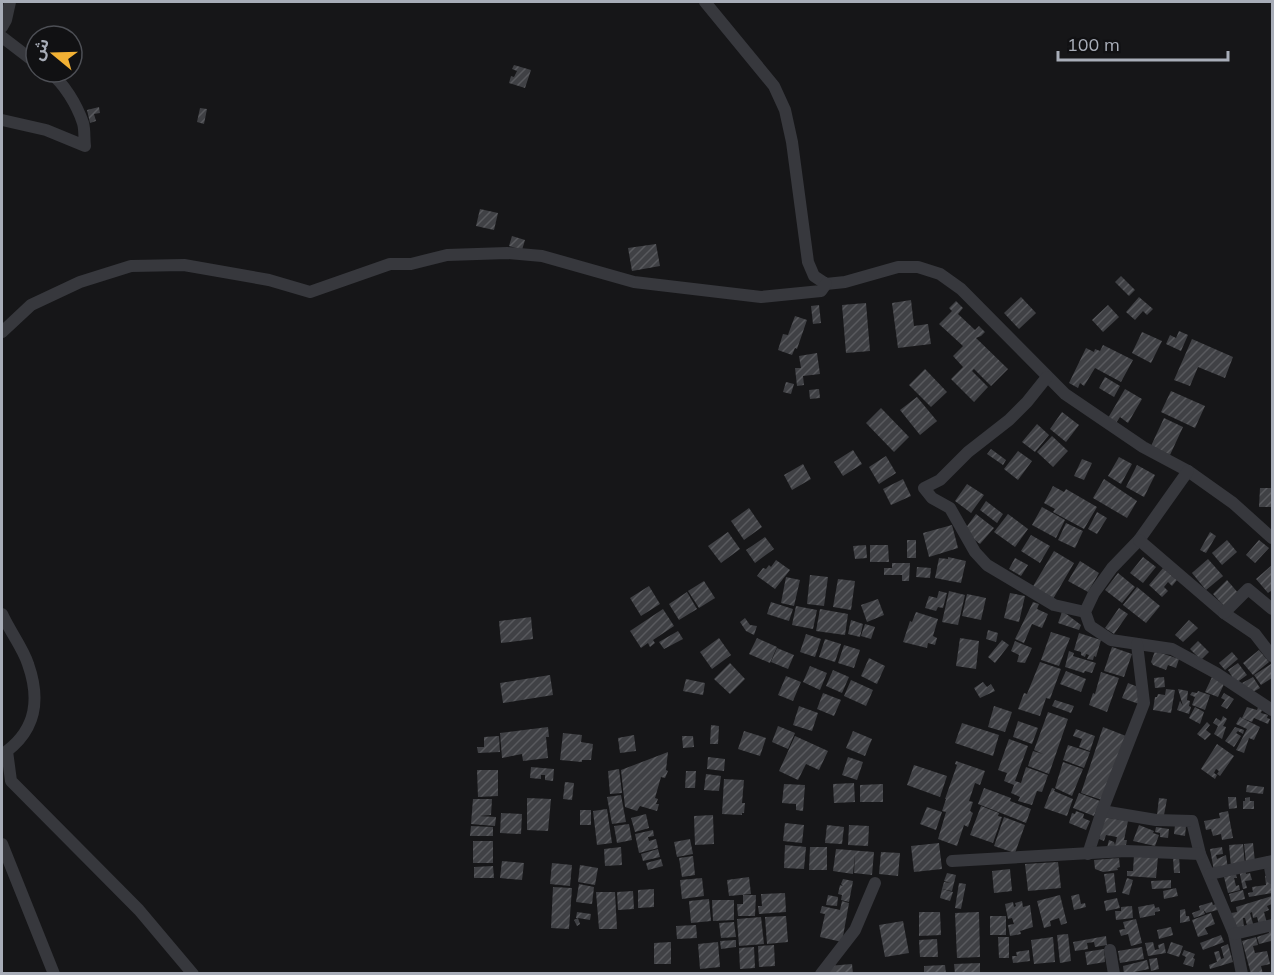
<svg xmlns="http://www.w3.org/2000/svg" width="1274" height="975" font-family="Mulish,'Noto Sans Arabic',sans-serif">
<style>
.building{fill:url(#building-hatch)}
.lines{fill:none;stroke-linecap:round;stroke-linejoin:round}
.street{stroke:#37383d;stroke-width:12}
</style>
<defs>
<pattern id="building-hatch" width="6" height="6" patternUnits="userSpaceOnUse" patternTransform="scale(1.5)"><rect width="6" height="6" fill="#404145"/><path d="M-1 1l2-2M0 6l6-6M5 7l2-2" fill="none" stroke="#595a5e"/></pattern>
</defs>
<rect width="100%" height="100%" fill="#161618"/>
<g class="building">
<polygon points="514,65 531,70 525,88 509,83 511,76 514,77 517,71 512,69"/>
<polygon points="99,107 100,113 94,114 96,121 90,123 87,110"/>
<polygon points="200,108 207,109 204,124 197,122"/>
<polygon points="480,209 498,213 494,230 476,226"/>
<polygon points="512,236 525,240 522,250 509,246"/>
<polygon points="656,244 660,266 632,271 628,248"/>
<polygon points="1121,276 1135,290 1129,296 1115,282"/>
<polygon points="1021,297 1036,313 1019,329 1004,313"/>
<polygon points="1139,297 1153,309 1147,315 1143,311 1135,320 1126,312"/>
<polygon points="911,300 914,326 928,324 931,344 898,348 892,303"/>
<polygon points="956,301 963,308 958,314 975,330 979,326 985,332 981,336 976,338 1008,369 991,386 974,369 972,371 988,387 974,402 951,379 963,367 953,356 963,346 939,324 952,311 949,308"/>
<polygon points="866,303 870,351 846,353 842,305"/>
<polygon points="819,305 821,323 813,324 811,306"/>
<polygon points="1108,305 1119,317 1103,332 1092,320"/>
<polygon points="795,316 807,320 797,349 795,348 792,355 778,350 783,334 788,335 789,332"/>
<polygon points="1179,331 1188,335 1181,351 1166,344 1170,335 1176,338"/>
<polygon points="1142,332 1162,341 1151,363 1132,353"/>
<polygon points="1192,339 1233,357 1225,378 1198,367 1190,386 1174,380"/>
<polygon points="1103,345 1133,360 1121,382 1095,368 1084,386 1080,383 1078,388 1069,383 1086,348 1094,352 1095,349 1100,351"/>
<polygon points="817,353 820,374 803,376 804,385 797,386 795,368 801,368 799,356"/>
<polygon points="925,369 947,392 931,407 909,385"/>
<polygon points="1105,377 1120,386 1114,397 1099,388"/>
<polygon points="786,382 794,384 791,394 783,392"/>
<polygon points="819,389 820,398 810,399 809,390"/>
<polygon points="1125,389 1142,399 1128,423 1120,417 1116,423 1108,418"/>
<polygon points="1171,391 1205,406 1195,428 1161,412"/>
<polygon points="917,397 937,421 920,435 900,410"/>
<polygon points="881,408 909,437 894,452 866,423"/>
<polygon points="1062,412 1079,425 1066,442 1050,429"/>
<polygon points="1164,418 1183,427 1170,455 1151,446"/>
<polygon points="1037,424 1049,435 1035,452 1022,442"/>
<polygon points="1052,436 1068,451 1053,467 1037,452"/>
<polygon points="991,449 1006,460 1003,465 987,454"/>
<polygon points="853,450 862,464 843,476 834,462"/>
<polygon points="1018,451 1032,461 1018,480 1004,469"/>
<polygon points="886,456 896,473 879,484 869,467"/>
<polygon points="1119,457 1132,464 1121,484 1108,476"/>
<polygon points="1082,459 1092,463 1084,480 1074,476"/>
<polygon points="803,464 811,479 792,490 784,475"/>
<polygon points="1137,465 1155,475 1144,497 1126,487"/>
<polygon points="903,479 911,496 891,505 883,489"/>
<polygon points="1104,479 1137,501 1127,518 1093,498"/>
<polygon points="967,484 984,495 971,513 955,501"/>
<polygon points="1053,486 1064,492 1066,489 1097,507 1084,529 1053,512 1055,509 1044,503"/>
<polygon points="1260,488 1272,488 1272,507 1259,507"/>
<polygon points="986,501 1003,514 997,523 980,510"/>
<polygon points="1042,507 1065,520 1056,538 1032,525"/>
<polygon points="749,508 762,527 744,540 731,521"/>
<polygon points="1097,512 1107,518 1097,534 1088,529"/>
<polygon points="976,514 994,528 980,544 971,537 972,535 965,529"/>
<polygon points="1008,514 1028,529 1015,547 994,532"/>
<polygon points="1066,523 1083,531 1075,548 1058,540"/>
<polygon points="952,525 958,548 929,557 923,533"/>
<polygon points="728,532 740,549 721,563 708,546"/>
<polygon points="1210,532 1216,536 1206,553 1200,550"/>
<polygon points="1031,535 1050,546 1040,563 1021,551"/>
<polygon points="765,537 774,549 755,563 746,550"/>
<rect x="907" y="540" width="9" height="18"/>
<polygon points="1227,540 1237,552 1222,565 1212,553"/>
<polygon points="1259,540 1269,548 1255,563 1246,555"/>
<polygon points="866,545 867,558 855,559 853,546"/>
<polygon points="870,545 888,545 889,562 870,562"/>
<polygon points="1054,551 1074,563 1053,599 1032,588"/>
<polygon points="948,557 966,561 961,583 935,578 939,558 948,559"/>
<polygon points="1143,557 1156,567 1143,583 1130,573"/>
<polygon points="1015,558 1028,565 1021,576 1009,569"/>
<polygon points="1208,559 1223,576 1206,590 1192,573"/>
<polygon points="776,560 790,570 775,589 757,576 763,568 766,569 769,565 771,567"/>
<polygon points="1080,561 1099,573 1088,592 1068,581"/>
<polygon points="892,563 910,563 909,581 902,581 902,575 884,575 884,568 892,568"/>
<polygon points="1272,565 1272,590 1268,593 1256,579"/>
<polygon points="917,567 931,568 930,578 916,577"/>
<polygon points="1163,568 1177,580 1172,586 1168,582 1164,587 1168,591 1162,597 1149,585"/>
<polygon points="1118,573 1135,587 1122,603 1105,590"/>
<polygon points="810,575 828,577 824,606 807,604"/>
<polygon points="786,577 800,580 794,606 781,603"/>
<polygon points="838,579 855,581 851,610 833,607"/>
<polygon points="1227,580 1239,594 1225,607 1213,594"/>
<polygon points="704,581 715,598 699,608 688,591"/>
<polygon points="649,586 660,604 641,616 630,598"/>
<polygon points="1137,587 1160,606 1146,623 1123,605"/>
<polygon points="939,591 947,593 943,608 938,607 936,611 925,608 929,596 937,598"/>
<polygon points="949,591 965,595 958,625 942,622"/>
<polygon points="687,592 697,609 679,620 669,604"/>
<polygon points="1010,593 1025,596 1019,622 1004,618"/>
<polygon points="967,594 986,598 981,620 962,616"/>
<polygon points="878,599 884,615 867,622 861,605"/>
<polygon points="771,602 793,609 789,621 767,614"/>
<polygon points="1033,602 1039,604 1037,609 1048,614 1042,628 1032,624 1024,643 1015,639"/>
<polygon points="796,606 817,610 813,629 792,625"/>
<polygon points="1119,608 1128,614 1114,634 1105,628"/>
<polygon points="663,609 674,626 653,640 655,643 650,647 648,643 641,648 630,631"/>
<polygon points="820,609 848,614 845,635 816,631"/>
<polygon points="916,612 938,619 933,636 937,638 935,645 928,643 927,648 903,642 910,621 912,622"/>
<polygon points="1062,612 1065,613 1081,625 1079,630 1058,623"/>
<polygon points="531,617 533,639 501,643 499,621"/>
<polygon points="745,618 750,625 757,626 754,635 746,631 740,622"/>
<polygon points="851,620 863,624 860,637 848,634"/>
<polygon points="1189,620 1198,628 1183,642 1175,635"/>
<polygon points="865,624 875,627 871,639 861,636"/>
<polygon points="988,630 998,633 996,642 986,639"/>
<polygon points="678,631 683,639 664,649 659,642"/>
<polygon points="1051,632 1070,638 1059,666 1041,660"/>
<polygon points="1079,633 1101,640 1096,657 1094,656 1093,660 1087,659 1089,655 1086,654 1085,657 1081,655 1081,652 1074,650"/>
<polygon points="806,634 821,639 815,657 800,652"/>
<polygon points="719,638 731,655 712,669 700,652"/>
<polygon points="757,638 777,647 770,663 749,654"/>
<polygon points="960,638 979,641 976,669 956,666"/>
<polygon points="825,639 841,644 835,662 819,657"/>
<polygon points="1002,640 1009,645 995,663 988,657"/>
<polygon points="1015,641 1032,648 1025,663 1017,662 1019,655 1011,651"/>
<polygon points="1198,641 1209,652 1201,660 1190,649"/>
<polygon points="844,645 860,650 854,668 838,663"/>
<polygon points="1112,647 1132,654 1124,677 1104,671"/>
<polygon points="777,648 794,655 788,669 771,662"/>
<polygon points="1259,650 1269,662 1253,675 1243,663"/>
<polygon points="1069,651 1074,653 1073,656 1096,663 1092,673 1085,671 1084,673 1065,667"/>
<polygon points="1155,651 1179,659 1176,668 1168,665 1166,670 1153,665 1151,662"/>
<polygon points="1232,652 1238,659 1225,670 1219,663"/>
<polygon points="869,658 885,666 877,684 861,676"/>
<polygon points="1040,662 1061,669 1050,699 1046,698 1040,716 1018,709 1024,693 1027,694"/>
<polygon points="730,663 745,679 730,694 714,679"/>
<polygon points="1238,663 1247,675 1236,683 1228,670"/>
<polygon points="1271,664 1272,678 1261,685 1254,675"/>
<polygon points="810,666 827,673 820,690 803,682"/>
<polygon points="833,670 849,677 842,693 826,686"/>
<polygon points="1066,671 1086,679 1081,692 1060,684"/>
<polygon points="1101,672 1119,678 1107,712 1089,705 1093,693 1095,694"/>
<polygon points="550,675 553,695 503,703 500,683"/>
<polygon points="786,676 801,682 793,701 778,695"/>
<polygon points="1164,677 1165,687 1155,688 1154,678"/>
<polygon points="1212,677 1225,682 1218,697 1205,692"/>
<polygon points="1253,677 1260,688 1253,692 1251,689 1247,691 1242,683"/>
<polygon points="686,679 705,683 703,695 683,691"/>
<polygon points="851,680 873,690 866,706 844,696"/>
<polygon points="983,682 987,687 991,684 995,691 980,698 974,688"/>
<polygon points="1128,683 1138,687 1139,704 1122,698"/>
<polygon points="1166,689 1175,690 1171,713 1153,710 1155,697 1157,697 1158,694 1165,695"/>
<polygon points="1178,689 1188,691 1187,700 1190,701 1189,706 1191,707 1189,714 1177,710 1180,701 1183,706"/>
<polygon points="1198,691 1210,695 1205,710 1192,705 1195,697 1190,695 1192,692 1197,693"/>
<polygon points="823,693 841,700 834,716 817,709"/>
<polygon points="1224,693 1234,699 1227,709 1221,706 1225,700 1221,698"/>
<polygon points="1055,700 1074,706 1071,713 1052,706"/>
<polygon points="1259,705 1263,707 1261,713 1268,715 1267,718 1270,719 1268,724 1254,718 1252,722 1242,718 1247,707 1257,710"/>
<polygon points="799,706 818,713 812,731 793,725"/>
<polygon points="994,706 1012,712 1005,732 988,727"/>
<polygon points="1195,707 1204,712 1200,724 1189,718"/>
<polygon points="1048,712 1068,719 1049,774 1028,766 1033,751 1043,754 1034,750"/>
<polygon points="1223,716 1227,719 1223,726 1226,727 1222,739 1214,734 1218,726 1213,723 1216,718 1221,721"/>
<polygon points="1240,717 1260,727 1254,740 1249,738 1244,753 1236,750 1247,729 1236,724"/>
<polygon points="1018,721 1038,728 1032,744 1013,737"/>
<polygon points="1207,722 1210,725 1206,730 1211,734 1205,740 1197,734"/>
<polygon points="962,723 999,735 993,756 955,743"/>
<polygon points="711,725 719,726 718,744 710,744"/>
<polygon points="778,726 795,733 788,749 772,742"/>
<polygon points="548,727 549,737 546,737 548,758 523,761 522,754 502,758 500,733"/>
<polygon points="1103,727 1126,736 1102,800 1081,793"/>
<polygon points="1235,727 1244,730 1243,734 1238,731 1236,733 1241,736 1234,747 1225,741"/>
<polygon points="1076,729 1095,736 1090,751 1079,747 1082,739 1073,736"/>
<polygon points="744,731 766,738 760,756 738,749"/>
<polygon points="853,731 872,739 865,756 846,748"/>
<polygon points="563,733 582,735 581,742 593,744 591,760 582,760 582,762 560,760"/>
<polygon points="634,735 636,751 620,753 618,738"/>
<polygon points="499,736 500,752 478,753 477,747 484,747 484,737"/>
<polygon points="682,736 693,736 694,747 683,748"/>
<polygon points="795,736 828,751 819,770 806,764 798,780 779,771"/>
<polygon points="1009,739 1028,746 1015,781 1021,783 1026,767 1048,775 1042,792 1037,791 1032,805 1018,801 1020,797 1011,793 1014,785 1004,781 1007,773 998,770"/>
<polygon points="1217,744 1234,756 1220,776 1217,774 1219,771 1216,769 1214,773 1217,775 1215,779 1201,769"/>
<polygon points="1068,745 1090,752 1084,768 1063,760"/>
<polygon points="668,752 666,770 668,771 665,778 661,777 655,798 658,799 656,804 659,804 657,811 640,806 637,811 625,807 621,770"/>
<polygon points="708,757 725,759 724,771 707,769"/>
<polygon points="848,757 863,762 857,780 842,775"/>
<polygon points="956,761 985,771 980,785 975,783 969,801 973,802 970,811 973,813 968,827 964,825 957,846 938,839 946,812 942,811 946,799 945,799 957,765 955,764"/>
<polygon points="1063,762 1083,769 1072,796 1055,788"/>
<polygon points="914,765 947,776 940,797 907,785"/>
<polygon points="531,767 554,769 553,781 545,780 545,775 541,775 541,779 530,778"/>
<polygon points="619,769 622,793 610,794 608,771"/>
<polygon points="477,770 498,770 498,796 478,797"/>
<polygon points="686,771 696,771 695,788 685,788"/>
<polygon points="706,774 721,776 719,791 704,790"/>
<polygon points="724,779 744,780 742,803 745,803 744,813 742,813 742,815 722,814"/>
<polygon points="565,782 574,783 572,800 563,799"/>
<polygon points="854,783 855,802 834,803 833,784"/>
<polygon points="784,784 805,785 803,811 796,810 796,804 782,803"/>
<polygon points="883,784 883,802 860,802 860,785"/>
<polygon points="1247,785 1264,787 1263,794 1246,792"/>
<polygon points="984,788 1011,798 1010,801 1031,809 1026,823 978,804"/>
<polygon points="1052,788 1055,789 1054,791 1073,799 1067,816 1044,808"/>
<polygon points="1079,793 1100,801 1094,816 1073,808"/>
<polygon points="621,795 626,822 612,824 607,797"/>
<polygon points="1228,797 1236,797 1237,808 1229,809"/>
<polygon points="1250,797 1250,801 1254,801 1254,809 1243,809 1243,801 1245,801 1245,798"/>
<polygon points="527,798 551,799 548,831 527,830"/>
<polygon points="1159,798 1167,799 1164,815 1157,815"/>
<polygon points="473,799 492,799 491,815 479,816 496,817 495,826 471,824"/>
<polygon points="981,806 999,813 998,816 1002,817 993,843 970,835"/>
<polygon points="927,807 942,812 936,830 920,824"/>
<polygon points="607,809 612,843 597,845 593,811"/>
<rect x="580" y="810" width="11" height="15"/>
<polygon points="1076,811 1084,814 1083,818 1090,821 1086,830 1069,823 1072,813 1075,814"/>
<polygon points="1228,811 1233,838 1222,840 1221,834 1213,836 1211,829 1206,830 1204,821 1220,818 1219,813"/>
<polygon points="501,813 522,814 521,834 500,833"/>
<polygon points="646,814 649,828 635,832 631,818"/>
<polygon points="713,815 714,844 695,845 694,816"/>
<polygon points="1004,817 1025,825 1015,853 994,846"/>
<polygon points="1103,817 1128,821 1124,840 1127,840 1125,850 1107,848 1109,840 1114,842 1115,845 1117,837 1106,835 1104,841 1099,839"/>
<polygon points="785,823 804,825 802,843 783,841"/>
<polygon points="629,824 632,840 617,843 614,826"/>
<polygon points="827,825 844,827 842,844 825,843"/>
<polygon points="849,825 869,826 868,846 848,845"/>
<polygon points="1139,825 1154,831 1153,833 1159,835 1155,846 1133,841"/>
<polygon points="1175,825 1186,826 1185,836 1174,834"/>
<polygon points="471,826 493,827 493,836 470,836"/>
<polygon points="1156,827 1169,829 1168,838 1160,837 1160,833 1155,832"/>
<polygon points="653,830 654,836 648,837 649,841 656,839 658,848 639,853 635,834"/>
<polygon points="690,839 693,854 677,857 674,842"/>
<rect x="473" y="841" width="20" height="22"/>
<polygon points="939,843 942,869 914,872 911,846"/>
<polygon points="1253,843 1255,862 1246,863 1244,844"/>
<polygon points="1243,844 1245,866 1231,867 1229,845"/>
<polygon points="785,845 806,847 804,869 784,868"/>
<polygon points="621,847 622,865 605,866 604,849"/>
<polygon points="810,847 827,847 827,870 809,870"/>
<polygon points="1222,847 1223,854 1216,855 1217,859 1226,855 1228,869 1214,871 1210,849"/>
<polygon points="658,849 660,857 643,861 641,854"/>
<polygon points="836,849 874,852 872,875 854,873 855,854 853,874 833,871"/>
<polygon points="881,852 900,853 898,876 879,874"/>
<polygon points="1134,855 1158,857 1156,878 1127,876 1127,871 1133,871"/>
<polygon points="693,856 695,875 682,877 679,858"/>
<polygon points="1179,856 1180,873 1174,873 1173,857"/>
<polygon points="1119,858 1120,867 1117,868 1118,870 1103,872 1095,869 1094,860"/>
<polygon points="661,859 663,866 648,870 646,863"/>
<polygon points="502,861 524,863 522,880 500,878"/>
<polygon points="1058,862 1061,888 1028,891 1025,864"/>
<polygon points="552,863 572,865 570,886 550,884"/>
<polygon points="580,865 598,868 595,885 578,882"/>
<polygon points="493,866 494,878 474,878 474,867"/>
<polygon points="1010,869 1012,891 994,893 992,871"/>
<polygon points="1245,869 1246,874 1250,873 1252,880 1245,881 1247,888 1243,889 1239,870"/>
<polygon points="947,873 956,875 952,891 942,889 944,882 951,883 944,881"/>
<polygon points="1114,873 1116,892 1107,893 1104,874"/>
<polygon points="1236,874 1237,878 1234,878 1236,886 1239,885 1240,890 1228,893 1224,877"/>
<polygon points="1270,875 1272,893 1249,897 1248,893 1253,892 1252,887 1266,885 1265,876"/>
<polygon points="749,877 751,894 729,896 727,880"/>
<polygon points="702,878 704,896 682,899 680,880"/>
<polygon points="1127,878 1133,880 1129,895 1122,893"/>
<polygon points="843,879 853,881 849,902 841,900 842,895 838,894 840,885 843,886 841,884"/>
<polygon points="1171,880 1171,888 1152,889 1151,881"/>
<polygon points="959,883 966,884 961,909 955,908"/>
<polygon points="579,884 594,887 592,904 576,902"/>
<polygon points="553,887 572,888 569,929 551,928"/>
<polygon points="1176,888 1178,896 1164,899 1163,891"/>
<polygon points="654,889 654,907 638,908 638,890"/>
<polygon points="942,889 953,892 950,901 940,898"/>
<polygon points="1243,890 1245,899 1231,902 1229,894"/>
<polygon points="633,891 634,909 618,910 617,892"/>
<polygon points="596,892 615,892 617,929 599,929"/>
<polygon points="785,893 786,912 759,914 758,906 762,906 761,894"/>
<polygon points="1079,894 1081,904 1085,903 1086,907 1074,910 1071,896"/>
<polygon points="743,895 756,895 755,916 738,916 737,904 743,904"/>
<polygon points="828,895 838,897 837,906 826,905"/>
<polygon points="1060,895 1067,923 1061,925 1059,918 1050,921 1051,926 1044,928 1037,901"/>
<polygon points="1272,896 1272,904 1267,906 1269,910 1264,912 1267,923 1259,925 1257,917 1253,918 1252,912 1250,913 1254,927 1248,929 1245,918 1243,918 1244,928 1235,930 1231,913 1237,912 1236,907"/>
<polygon points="1117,898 1120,908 1106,911 1104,901"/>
<polygon points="709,899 711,921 691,923 689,901"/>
<polygon points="712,900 734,900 734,920 713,921"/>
<polygon points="842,901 849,903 842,942 820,937 825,914 820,913 822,906 840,910"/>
<polygon points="1022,901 1023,907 1030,905 1033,927 1020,931 1021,934 1010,936 1008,925 1014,924 1012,918 1008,919 1005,904 1013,902 1014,907 1016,906 1015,903"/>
<polygon points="1212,902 1213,905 1219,903 1221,909 1206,913 1203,909 1205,914 1194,918 1192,913 1200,910 1199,906"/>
<polygon points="1154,904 1155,908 1159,907 1160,911 1155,912 1155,915 1140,918 1138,907"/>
<polygon points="1132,906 1133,918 1116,920 1115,911 1121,911 1121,907"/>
<polygon points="1185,909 1186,916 1189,916 1190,921 1180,923 1180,910"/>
<polygon points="577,912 591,914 590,920 578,918 580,924 577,926 574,920 578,918 576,918"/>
<polygon points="919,912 940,912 941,935 919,936"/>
<polygon points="979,912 980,957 957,958 955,913"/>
<polygon points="1211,913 1215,924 1205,928 1208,934 1198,937 1192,920"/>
<polygon points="786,916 788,942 767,944 765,917"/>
<rect x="990" y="916" width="16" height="19"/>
<polygon points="761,917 764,944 739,946 737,919"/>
<polygon points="1136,919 1142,943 1131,946 1128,934 1121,936 1119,930 1125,929 1123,922"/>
<polygon points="903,921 909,953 885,957 879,925"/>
<polygon points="734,922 736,937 721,938 719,923"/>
<polygon points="696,925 697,938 677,939 676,926"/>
<polygon points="1171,927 1173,935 1159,939 1157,930"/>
<polygon points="1272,928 1271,941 1259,944 1257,937 1269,933 1268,929"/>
<polygon points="1068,934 1071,961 1060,963 1057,935"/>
<polygon points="1221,935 1224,942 1203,950 1200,943"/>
<polygon points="1106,936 1107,945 1095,947 1094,942 1087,943 1088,949 1075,951 1073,942"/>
<polygon points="998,937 1009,937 1009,958 999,958"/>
<polygon points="1053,937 1055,962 1034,964 1031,940"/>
<polygon points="1256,937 1258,945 1253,946 1255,953 1267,951 1270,964 1261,966 1263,974 1251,974 1242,941"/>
<polygon points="937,939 938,957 920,957 919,940"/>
<polygon points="736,940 736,947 721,949 720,941"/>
<polygon points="671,942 671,964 654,964 654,943"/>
<polygon points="718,942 720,967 700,969 698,944"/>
<polygon points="1153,942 1155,950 1159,949 1158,945 1164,943 1166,953 1148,956 1145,943"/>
<polygon points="1171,942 1183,946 1179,957 1167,953"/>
<polygon points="1228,944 1233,962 1210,969 1209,965 1217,962 1214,952 1219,951 1221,959 1224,958 1221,947"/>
<polygon points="774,945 775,966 759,967 758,946"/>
<polygon points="754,947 755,968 740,969 739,948"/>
<polygon points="1142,947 1144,959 1120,963 1118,951"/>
<polygon points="1104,949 1105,962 1087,965 1085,952"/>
<polygon points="1029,950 1030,961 1013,963 1012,956 1017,956 1016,952"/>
<polygon points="1184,950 1195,954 1193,958 1195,959 1193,967 1183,964 1186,957 1182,955"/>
<polygon points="1157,958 1159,969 1151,971 1149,959"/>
<polygon points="1147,960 1149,969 1124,974 1123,966"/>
<polygon points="980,963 980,974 955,974 954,964"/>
<polygon points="852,964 853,974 829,974 828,966"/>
<polygon points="945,965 946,974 924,974 924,966"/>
</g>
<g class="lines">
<g class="street">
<polyline points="705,2 774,86 785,110 792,142 808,262 814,276 826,284 845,282 898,267 918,267 940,274 961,289 1065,394 1143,447 1188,471 1233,503 1272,538"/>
<polyline points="2,27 6,20 10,2"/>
<polyline points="2,37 36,63"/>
<path d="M2,120L46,130L85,146C84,139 85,130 83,123C77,105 64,83 49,72"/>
<polyline points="2,332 31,305 80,282 131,266 184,265 269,280 310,292 390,264 411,264 447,255 507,253 542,256 634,282 761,297 821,291 826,284"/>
<polyline points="1047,377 1027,402 1009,420 968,452 940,480 924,488 932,498 950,508 975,552 987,565 1054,605 1085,612"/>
<polyline points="1188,471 1139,540 1112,568 1094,593 1085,612 1090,626 1111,640 1172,649 1216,673 1272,710"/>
<polyline points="1139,540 1224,613 1255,634 1272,656"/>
<polyline points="1224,613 1248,589 1272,609"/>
<path d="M2,614C9,630 23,648 28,664C40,698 37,728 7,751L11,781L139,910L193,974"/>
<polyline points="1102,811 1156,820 1192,821 1200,854 1234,934 1242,974"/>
<polyline points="2,844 54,974"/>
<polyline points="1088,854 1102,811 1144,703 1137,644"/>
<polyline points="952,861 1126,851 1200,854"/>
<polyline points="1269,862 1272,878"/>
<polyline points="1210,874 1272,861"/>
<polyline points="1234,934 1272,925"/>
<polyline points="1110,950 1114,974"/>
<polyline points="821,974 855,930 875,883"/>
</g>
</g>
<rect width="1274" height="975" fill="none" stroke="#a8adb8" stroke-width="6"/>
<g transform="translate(54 54) rotate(289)"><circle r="28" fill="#111113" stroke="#4d4f55" stroke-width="1.5"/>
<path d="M0-4.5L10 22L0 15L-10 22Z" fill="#f2b134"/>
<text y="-9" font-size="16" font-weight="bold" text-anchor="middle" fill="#a8adb8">ش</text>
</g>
<path d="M1058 51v9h170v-9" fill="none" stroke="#a8adb8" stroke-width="3"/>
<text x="1067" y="51" font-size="18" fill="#a8adb8" stroke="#111113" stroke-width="4.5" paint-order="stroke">100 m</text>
</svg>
